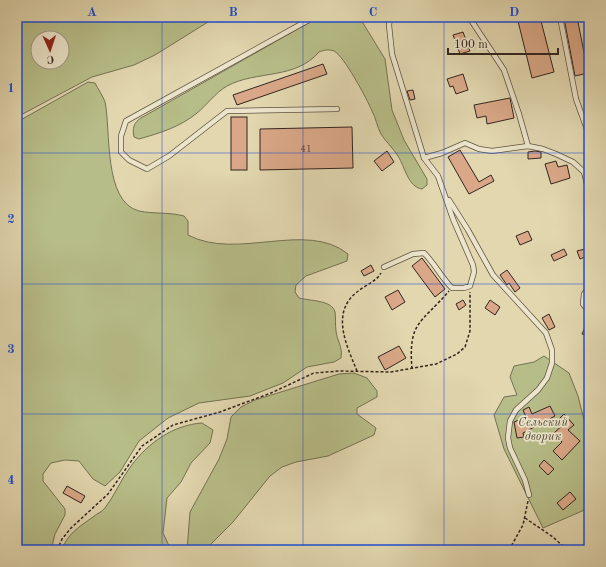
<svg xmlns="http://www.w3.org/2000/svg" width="606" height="567" font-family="'Old Standard TT',serif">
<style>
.green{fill:#b7bd88;stroke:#747154;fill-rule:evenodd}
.building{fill:#daa888;stroke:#32251f}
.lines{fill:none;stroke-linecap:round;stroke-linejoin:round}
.lane-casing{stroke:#5e5243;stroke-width:6}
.path{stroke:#32251f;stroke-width:1.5;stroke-dasharray:3 2;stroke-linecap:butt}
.lane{stroke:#ece5cb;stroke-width:4.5}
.grid{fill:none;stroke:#1d4ed8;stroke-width:1;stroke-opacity:0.55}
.labels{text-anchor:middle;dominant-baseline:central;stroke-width:3.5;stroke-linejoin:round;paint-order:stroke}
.number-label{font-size:10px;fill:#5c4639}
.park-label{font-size:12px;font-style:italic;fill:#534b39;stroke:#ece5cb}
.neatline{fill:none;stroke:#1d4ed8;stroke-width:1.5}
.grid-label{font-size:13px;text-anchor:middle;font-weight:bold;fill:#1d4ed8}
</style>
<rect width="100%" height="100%" fill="#e2d7af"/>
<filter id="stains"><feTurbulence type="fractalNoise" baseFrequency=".005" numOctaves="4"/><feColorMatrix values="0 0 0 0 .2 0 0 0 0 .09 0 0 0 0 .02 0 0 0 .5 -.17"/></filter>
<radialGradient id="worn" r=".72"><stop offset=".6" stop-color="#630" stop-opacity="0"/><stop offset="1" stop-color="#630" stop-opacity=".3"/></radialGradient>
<g class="green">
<path d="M17,17H216L155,55L134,65L92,77L17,117ZM38,38H62V62H38Z"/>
<path d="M355,17L363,23L385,59L392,110L404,140L427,179V185L422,189C408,187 405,167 398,156C393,148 386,142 381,134C377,127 376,118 372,111C367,99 344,56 334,51C328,49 324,50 319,52C295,80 257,70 227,86C215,93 207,105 197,113C180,127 160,133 139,139L134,137C132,129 134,122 141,118L317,18Z"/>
<path d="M88,82L95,83C98,89 103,96 105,102C111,129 103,202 139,211C153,214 169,212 184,216L188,221V235C237,261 306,220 348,254L347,261L306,276L296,285L295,292L299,298C310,301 332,300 335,312C336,318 335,325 336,331C337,341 343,347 341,358L334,362L307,367L283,383L250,396L199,403L168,418L139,441L120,472L105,486L93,479L79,461L65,460L51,463L43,474V481L65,509V515L55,534L51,550H17V122Z"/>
<polygon points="544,356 569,373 578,396 589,440 589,508 543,528 504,449 494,415 504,397 517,395 510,377 514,366 534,362"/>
<polygon points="354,373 367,378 377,391 377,397 357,408 357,414 376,428 374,435 328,456 296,462 282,467 270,476 233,522 211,544 208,550 187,550 190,512 219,459 227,439 231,417 241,407 255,400 339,374"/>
<path d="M202,423L213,430L210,443L191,463L181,482L167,498L163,533L171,550H62C67,534 79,527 93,517C96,514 102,512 105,508C115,495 121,479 131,466C148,443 173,425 202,423Z"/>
</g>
<g class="building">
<polygon points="517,17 540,17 554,72 532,78"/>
<polygon points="577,17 588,73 575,76 564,18"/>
<polygon points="463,32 470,51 460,54 453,35"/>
<polygon points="323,64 327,74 237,105 233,95"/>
<polygon points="463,74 468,90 456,94 453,86 450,87 447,79"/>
<polygon points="413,90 415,99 410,100 407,91"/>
<polygon points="510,98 514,118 487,124 486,116 477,118 474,105"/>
<rect x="231" y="117" width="16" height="53"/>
<polygon points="352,127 353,168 260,170 260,129"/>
<polygon points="460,150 479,182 491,175 494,181 469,194 448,157"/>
<polygon points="387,151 394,162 382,171 374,161"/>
<polygon points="535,151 541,152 541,158 528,159 528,152"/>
<polygon points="556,161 558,167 567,165 570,178 551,184 545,164"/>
<polygon points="528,231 532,240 520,245 516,236"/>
<polygon points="564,249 567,255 554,261 551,255"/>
<polygon points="585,249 587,256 580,259 577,251"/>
<polygon points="422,258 445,289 435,297 412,266"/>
<polygon points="371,265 374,271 364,276 361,271"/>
<polygon points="507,270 520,288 515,292 509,283 507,285 500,275"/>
<polygon points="398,290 405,302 392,310 385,297"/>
<polygon points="463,300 466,305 459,310 456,304"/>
<polygon points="490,300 500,307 495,315 485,308"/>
<polygon points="549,314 555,327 549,330 542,318"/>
<polygon points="589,318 589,336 582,334"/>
<polygon points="399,346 406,358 385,370 378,357"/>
<polygon points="550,406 555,416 523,433 524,437 517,438 514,422 526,417 523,410 529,407 532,414"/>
<polygon points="564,414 574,425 568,430 580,441 562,460 553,451 562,442 554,433 564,424 559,419"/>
<polygon points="544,460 554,469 548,475 539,466"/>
<polygon points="67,486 85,496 81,503 63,493"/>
<polygon points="570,492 576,499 563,510 557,503"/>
</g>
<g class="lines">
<g class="lane-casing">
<g id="lane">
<polyline points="314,17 126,121 121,136 121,152 129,160 147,169 169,156 227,111 337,109"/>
<polyline points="469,17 504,70 519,114 528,146"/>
<polyline points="560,17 576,99 589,135"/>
<polyline points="424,158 442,153 465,143 479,149 492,151 528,146 543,149 556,154 573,162 584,172 589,193"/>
<polyline points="449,200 468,230 493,275 546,333 552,350 552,363 547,378 538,390 516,410 510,421 508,438 510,448 525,480 529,495"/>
<path d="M384,267L413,254L424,253C435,264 441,277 452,288H464L470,286L474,272L473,265L453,219L438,176L424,158L392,54L389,25L390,17"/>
<polyline points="589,287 584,294 583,304 589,312"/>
</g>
</g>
<g class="path">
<path d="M412,369C408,321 421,324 449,291"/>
<path d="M357,371C347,346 330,313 357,292C365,285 376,282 381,273"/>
<polyline points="525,518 553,537 567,550"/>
<polyline points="57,550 62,539 71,528 108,494 142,446 173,425 220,412 271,393 314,373 339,371 391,372 436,364 457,354 465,347 470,331 470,292"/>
<polyline points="509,550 523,525 528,501"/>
</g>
<use href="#lane" class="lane"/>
</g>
<path class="grid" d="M162,17V550M303,17V550M444,17V550M17,153H589M17,284H589M17,414H589"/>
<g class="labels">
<g class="number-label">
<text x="306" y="149">41</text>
</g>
<g class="park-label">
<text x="543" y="423">Сельский<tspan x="543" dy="14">дворик</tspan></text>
</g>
</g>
<rect width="606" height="567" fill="none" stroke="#e2d7af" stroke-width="44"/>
<g transform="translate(50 50) rotate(177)"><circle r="19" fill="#ece5cb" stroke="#a29886"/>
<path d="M0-3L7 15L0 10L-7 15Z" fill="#8f2418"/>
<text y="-6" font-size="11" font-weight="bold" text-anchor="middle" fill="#32251f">С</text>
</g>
<path d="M448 48v6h110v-6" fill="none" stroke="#32251f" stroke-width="2"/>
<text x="454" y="48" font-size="12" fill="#32251f" stroke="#ece5cb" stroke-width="3" paint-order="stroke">100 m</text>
<rect x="22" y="22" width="562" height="523" class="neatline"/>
<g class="grid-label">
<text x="92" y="16">A</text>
<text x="233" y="16">B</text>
<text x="373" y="16">C</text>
<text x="514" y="16">D</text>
<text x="11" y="92">1</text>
<text x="11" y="223">2</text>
<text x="11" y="353">3</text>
<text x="11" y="484">4</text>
</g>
<rect width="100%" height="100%" filter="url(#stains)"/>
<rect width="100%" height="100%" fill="url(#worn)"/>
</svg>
